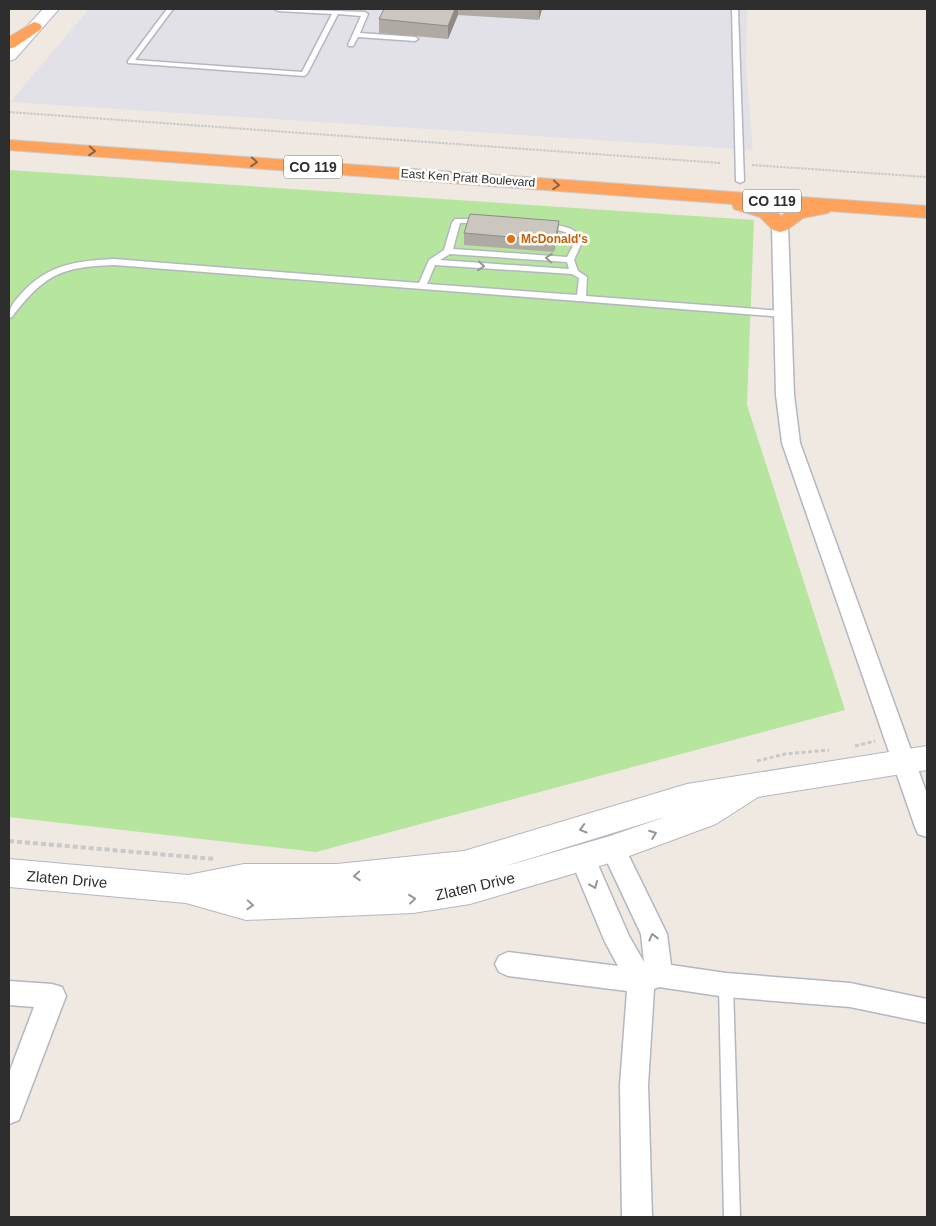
<svg xmlns="http://www.w3.org/2000/svg" width="936" height="1226" font-family="Helvetica,sans-serif">
<style>
.industrial{fill:#e3e1e8}
.green{fill:#b6e59e}
.lines{fill:none;stroke-linecap:round;stroke-linejoin:round}
.lane-casing{stroke:#b4b7c1;stroke-width:3}
.street-casing{stroke:#b4b7c1;stroke-width:3}
.secondary-casing{stroke:#b4b7c1;stroke-width:2}
.highway-casing{stroke:#c9c9c9;stroke-width:2}
.path-far2{stroke:#c9c9c9;stroke-width:2;stroke-dasharray:2.5 1;stroke-linecap:butt}
.path-far1{stroke:#c9c9c9;stroke-width:3;stroke-dasharray:4 2.5;stroke-linecap:butt}
.path{stroke:#c9c9c9;stroke-width:4;stroke-dasharray:5 3;stroke-linecap:butt}
.lane{fill:#fff;fill-rule:evenodd}
.street{fill:#fff;fill-rule:evenodd}
.secondary{fill:#fff;fill-rule:evenodd}
.highway{fill:#ffa35c;fill-rule:evenodd}
.wall{fill:#afaba4}
.shaded-wall{fill:#8e8b86}
.building{fill:#cbc7bf;stroke:#8e8b86}
.oneway{stroke:#8c6343}
.oneway2{stroke:#969696}
.food-dot{fill:#e8710a;stroke:#fff;stroke-width:2}
.labels{text-anchor:middle;dominant-baseline:central;stroke-width:5;stroke-linejoin:round;paint-order:stroke}
.far-street-label{font-size:12px;fill:#2e2e2e;stroke:#fff}
.far-food-label{font-size:12px;font-weight:bold;fill:#c56008;stroke:#fff;text-anchor:start}
.shield{fill:#fff;stroke:#6d6d6d;stroke-width:1}
.shield-label{font-size:14px;font-weight:bold;fill:#2e2e2e}
.street-label{font-size:15px;fill:#2e2e2e;stroke:#fff}
</style>
<rect width="100%" height="100%" fill="#efe9e1"/>
<polygon class="industrial" points="89,9 747,9 746,67 753,150 10,102"/>
<polygon class="green" points="9,170 754,220 747,405 845,710 316,852 9,817"/>
<g class="lines">
<g class="lane-casing">
<g id="lane">
<polygon points="167,9 173,9 135,60 302,72 332,14 278,11 275,9 365,12 368,14 360,33 415,37 418,39 415,41 358,37 353,46 349,46 348,45 361,16 338,14 307,74 304,76 128,63 128,61"/>
<polygon points="732,9 738,9 744,181 740,183 736,181"/>
<path d="M455,219H483L487,221L483,223H460L453,249L567,257C569,253 573,247 574,242C575,228 547,231 540,226L544,224C559,226 577,225 582,242L574,260L578,271L587,277L586,296L783,311L787,314L783,317L114,265C61,267 45,274 12,317L9,318C9,307 14,302 21,294C48,264 76,261 114,259L419,283L429,260L444,250L452,223ZM450,254L567,262L569,269L440,260ZM435,265L572,274L579,278L577,295L427,284Z"/>
<polygon points="726,979 731,980 733,985 740,1217 724,1217 719,985 721,980"/>
</g>
</g>
<g class="street-casing">
<g id="street">
<polygon points="780,221 788,226 794,395 800,443 927,794 927,837 918,834 915,827 782,443 776,395 772,226"/>
<polygon points="613,839 622,842 667,934 671,965 726,973 850,983 927,999 927,1023 850,1007 726,997 659,987 654,989 648,1085 652,1217 622,1217 620,1085 627,991 508,976 499,972 495,964 499,956 508,952 618,966 605,942 570,858 574,851 583,848 592,851 629,936 644,962 641,934 601,849 604,842"/>
<polygon points="9,981 52,984 62,987 66,996 19,1120 9,1124 9,1073 34,1007 9,1005"/>
</g>
</g>
<g class="secondary-casing">
<g id="secondary">
<polygon points="43,9 59,9 15,59 9,61 9,46"/>
<path d="M927,746V770L758,797L716,824L613,862L470,904L413,913L246,920L186,903L9,887V859L188,875L244,864H337L464,851L687,784ZM668,816L610,836L499,868Z"/>
</g>
</g>
<g class="highway-casing">
<g id="highway">
<polygon points="34,22 40,24 42,27 40,30 15,47 9,49 9,37"/>
<path d="M9,140L927,206V218L830,211L828,213L803,218L787,230L780,232L773,230L760,217L734,209L732,204L9,150ZM764,206L793,208L781,216L774,209Z"/>
</g>
</g>
<g class="path-far2">
<polyline points="9,112 721,163"/>
<polyline points="752,165 927,177"/>
</g>
<g class="path-far1">
<polyline points="855,746 875,741"/>
<polyline points="757,761 785,754 829,750"/>
</g>
<polyline class="path" points="9,841 215,859"/>
<use href="#lane" class="lane"/>
<use href="#street" class="street"/>
<use href="#secondary" class="secondary"/>
<use href="#highway" class="highway"/>
</g>
<g class="wall">
<polygon points="384,9 542,9 539,20 458,15 448,39 379,33 379,19"/>
<polygon points="464,233 558,233 554,252 464,245"/>
</g>
<g class="shaded-wall">
<polygon points="455,9 458,9 458,15 448,39 448,26"/>
<polygon points="539,9 542,9 539,20"/>
<polygon points="559,221 558,233 554,252 555,241"/>
</g>
<g class="building">
<polygon points="384,9 455,9 448,26 379,19"/>
<polygon points="470,214 559,221 555,241 464,233"/>
</g>
<defs><path id="oneway-chevron" d="M-2-3.5L2.5 0L-2 3.5" fill="none" stroke-width="1.6" stroke-linecap="round" stroke-linejoin="round" transform="scale(1.25)"/></defs>
<g class="oneway">
<use href="#oneway-chevron" transform="translate(92 151) rotate(4)"/>
<use href="#oneway-chevron" transform="translate(254 162) rotate(4)"/>
<use href="#oneway-chevron" transform="translate(556 185) rotate(4)"/>
</g>
<g class="oneway2">
<use href="#oneway-chevron" transform="translate(549 258) rotate(-176)"/>
<use href="#oneway-chevron" transform="translate(481 266) rotate(5)"/>
<use href="#oneway-chevron" transform="translate(583 829) rotate(164)"/>
<use href="#oneway-chevron" transform="translate(653 834) rotate(-20)"/>
<use href="#oneway-chevron" transform="translate(357 876) rotate(176)"/>
<use href="#oneway-chevron" transform="translate(594 885) rotate(67)"/>
<use href="#oneway-chevron" transform="translate(412 899) rotate(-6)"/>
<use href="#oneway-chevron" transform="translate(250 905) rotate(3)"/>
<use href="#oneway-chevron" transform="translate(653 937) rotate(-104)"/>
</g>
<circle class="food-dot" cx="511" cy="239" r="5"/>
<g class="labels">
<g class="far-street-label">
<text transform="translate(468 178) rotate(4)">East Ken Pratt Boulevard</text>
</g>
<g class="far-food-label">
<text x="521" y="239">McDonald's</text>
</g>
<g class="shield">
<rect x="284" y="155.5" width="58" height="23" rx="4"/>
<rect x="743" y="189.5" width="58" height="23" rx="4"/>
</g>
<g class="shield-label">
<text x="313" y="167">CO 119</text>
<text x="772" y="201">CO 119</text>
</g>
<g class="street-label">
<text transform="translate(67 879) rotate(5)">Zlaten Drive</text>
<text transform="translate(475 886) rotate(-13)">Zlaten Drive</text>
</g>
</g>
<rect width="936" height="1226" fill="none" stroke="#2e2e2e" stroke-width="20"/>
</svg>
